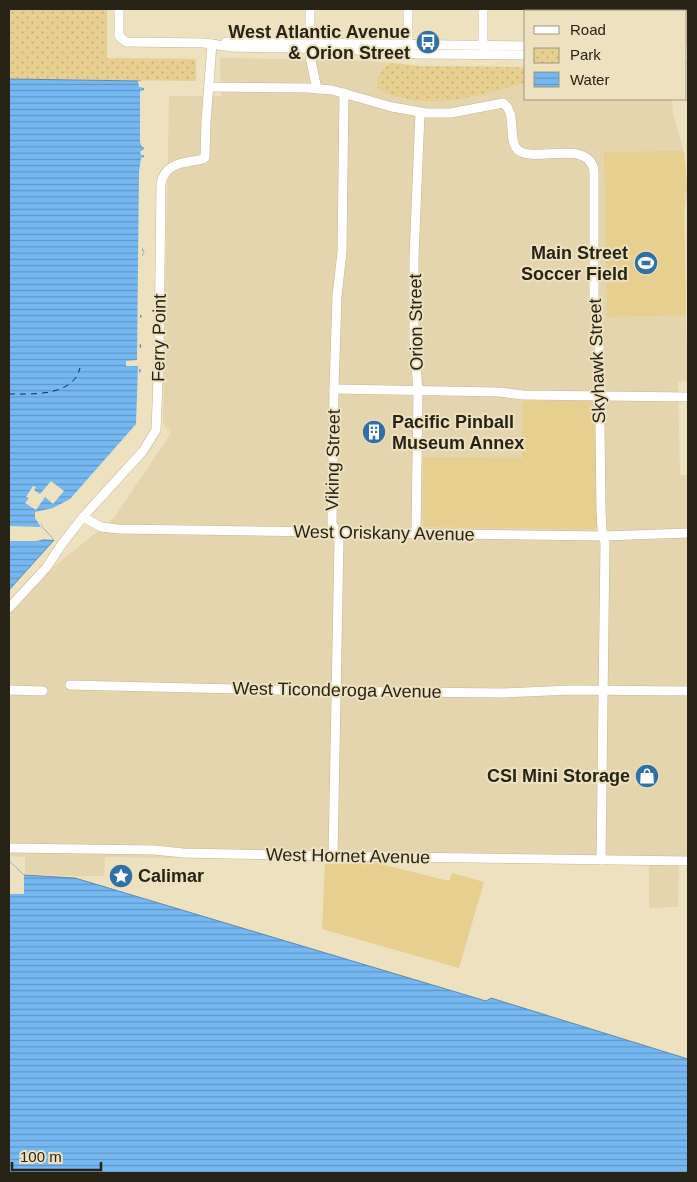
<svg xmlns="http://www.w3.org/2000/svg" width="697" height="1182" font-family="Helvetica,sans-serif">
<style>
.built{fill:#e4d5ae}
.grass{fill:#e6cf8f}
.park{fill:url(#park-dots)}
.water{fill:url(#water-rules);stroke:#5e8bb0}
.pier{fill:#ede1c0}
.lines{fill:none;stroke-linecap:round;stroke-linejoin:round}
.ferry{stroke:#122e46;stroke-width:1;stroke-dasharray:6 5;stroke-linecap:butt}
.minor-casing{stroke:#c2b797;stroke-width:10}
.minor{stroke:#fff;stroke-width:9}
.labels{text-anchor:middle;dominant-baseline:central;stroke-width:4;stroke-linejoin:round;paint-order:stroke}
.poi-label{font-size:18px;font-weight:bold;fill:#272317;stroke:#ede1c0;text-anchor:end}
.street-label{font-size:18px;fill:#272317;stroke:#ede1c0}
</style>
<defs>
<pattern id="park-dots" width="8" height="8" patternUnits="userSpaceOnUse" patternTransform="scale(1.25)"><rect width="8" height="8" fill="#e6cf8f"/><path d="M2 2h.1M6 6h.1" fill="none" stroke="#c5b17b" stroke-width="1.8" stroke-linecap="round"/></pattern>
<pattern id="water-rules" width="6" height="5" patternUnits="userSpaceOnUse" patternTransform="scale(1.25)"><rect width="6" height="5" fill="#76b8f2"/><path d="M0 2.5h6" fill="none" stroke="#6195c3"/></pattern>
</defs>
<rect width="100%" height="100%" fill="#ede1c0"/>
<polygon class="built" points="220,58 346,60 398,63 419,66 526,67 526,99 672,99 673,114 684,152 688,192 684,212 687,381 678,382 680,475 688,475 688,866 679,866 678,907 649,908 649,865 105,857 104,876 72,876 25,874 25,857 9,856 9,603 114,518 171,433 163,424 169,96 221,96"/>
<g class="grass">
<polygon points="675,151 684,152 688,192 684,192 686,315 607,317 604,152"/>
<polygon points="522,401 597,401 597,529 423,527 423,457 522,458"/>
<polygon points="377,863 449,881 452,873 484,882 459,968 322,929 325,864"/>
</g>
<g class="park">
<polygon points="9,9 107,9 107,58 196,59 196,81 9,79"/>
<path d="M390,63L419,66L515,67L522,68L526,71V81L523,83C482,95 442,109 399,97C393,96 386,94 382,90L379,91C374,77 381,72 390,63Z"/>
</g>
<g class="water">
<polygon points="9,79 141,81 144,91 142,251 144,251 142,256 139,425 65,508 39,516 42,527 54,540 9,590"/>
<polygon points="9,861 24,875 75,878 486,1001 491,998 688,1059 688,1173 9,1173"/>
</g>
<g class="pier">
<polygon points="138,81 143,81 147,91 145,217 144,247 142,248 142,251 144,251 142,256 144,256 143,315 140,315 140,318 143,317 142,322 143,323 143,329 142,329 143,339 141,340 143,343 139,345 140,348 142,348 143,366 143,369 139,369 139,372 142,373 141,425 133,436 68,508 53,517 41,518 42,527 54,540 44,539 37,541 9,541 9,526 41,527 35,518 35,512 53,508 70,499 136,424 138,366 126,366 126,361 137,360 139,172 141,158 144,157 144,155 141,155 140,152 145,148 142,147 140,142 140,91 144,90 144,88 139,87"/>
<polygon points="51,481 64,491 53,504 45,497 36,510 25,503 29,498 26,497 33,486 36,487 34,490 40,494"/>
<polygon points="9,861 24,875 24,894 9,894"/>
</g>
<g class="lines">
<path class="ferry" d="M9,394C31,394 73,397 80,368"/>
<g class="minor-casing">
<g id="minor">
<polyline points="119,9 119,36 126,42 204,43 232,47 346,49 418,54 526,55"/>
<polyline points="310,9 310,56 317,89"/>
<polyline points="682,9 682,11"/>
<polyline points="576,11 576,9"/>
<polyline points="226,42 526,46"/>
<polyline points="483,46 483,9"/>
<polyline points="408,50 408,9"/>
<polyline points="686,50 688,50"/>
<polyline points="686,58 688,58"/>
<polyline points="686,69 688,96"/>
<path d="M210,87L307,88L332,90L392,107L426,113H451L503,103C519,114 505,144 521,152C541,161 590,140 594,171V302L599,340L601,510L602,530L605,543L601,860"/>
<polyline points="334,389 499,392 523,395 688,397"/>
<polyline points="83,517 101,527 118,529 603,536 688,533"/>
<polyline points="416,532 418,390 414,341 414,257 420,113"/>
<path d="M9,608L46,568L62,544L83,517L143,451L156,430L159,355L161,184C165,161 187,163 203,159L205,157L206,122L212,44"/>
<polyline points="70,685 317,691 502,693 572,690 688,691"/>
<polyline points="9,690 43,691"/>
<polyline points="9,848 154,850 183,853 323,856 688,861"/>
<polyline points="333,856 339,541 332,523 334,389 337,296 342,252 344,93"/>
</g>
</g>
<use href="#minor" class="minor"/>
</g>
<defs>
<g id="bus-disc" transform="scale(1.25)"><circle r="9.5" fill="#2f70a6" stroke="#ede1c0"/><path d="M-5-6H5V4H4V6H2V4H-2V6H-4V4H-5ZM-3.5-4V0h7V-4ZM-3.5 1.2v1.5H-2V1.2ZM2 1.2v1.5H3.5V1.2Z" fill="#fff"/></g>
<g id="stadium-disc" transform="scale(1.25)"><circle r="9.5" fill="#2f70a6" stroke="#ede1c0"/><path d="M0-5a6.5 5 0 1 0 0 10a6.5 5 0 1 0 0-10ZM-3.5-1.8h7v3.6h-7Z" fill="#fff"/></g>
<g id="building-disc" transform="scale(1.25)"><circle r="9.5" fill="#2f70a6" stroke="#ede1c0"/><path d="M-4-6H4V6H1V3H-1V6H-4ZM-2.5-4.3h1.7v1.8h-1.7ZM.8-4.3h1.7v1.8H.8ZM-2.5-1h1.7V.8h-1.7ZM.8-1h1.7V.8H.8Z" fill="#fff"/></g>
<g id="shop-disc" transform="scale(1.25)"><circle r="9.5" fill="#2f70a6" stroke="#ede1c0"/><path d="M-5-2.5h2.3a2.7 3.5 0 0 1 5.4 0H5L5.5 6h-11ZM-1.5-2.5h3a1.5 2.3 0 0 0-3 0Z" fill="#fff"/></g>
<g id="sight-disc" transform="scale(1.25)"><circle r="9.5" fill="#2f70a6" stroke="#ede1c0"/><path d="M0-6L1.8-2.2L6-1.7L2.9 1.2L3.7 5.4L0 3.3L-3.7 5.4L-2.9 1.2L-6-1.7L-1.8-2.2Z" fill="#fff"/></g>
</defs>
<g fill-rule="evenodd">
<use href="#bus-disc" x="428" y="42"/>
<use href="#stadium-disc" x="646" y="263"/>
<use href="#building-disc" x="374" y="432"/>
<use href="#shop-disc" x="647" y="776"/>
<use href="#sight-disc" x="121" y="876"/>
</g>
<g class="labels">
<g class="poi-label">
<text x="410" y="32">West Atlantic Avenue<tspan x="410" dy="21">&amp; Orion Street</tspan></text>
<text x="628" y="253">Main Street<tspan x="628" dy="21">Soccer Field</tspan></text>
<text x="392" y="422" text-anchor="start">Pacific Pinball<tspan x="392" dy="21">Museum Annex</tspan></text>
<text x="630" y="776">CSI Mini Storage</text>
<text x="138" y="876" text-anchor="start">Calimar</text>
</g>
<g class="street-label">
<text transform="translate(416 322) rotate(-91)">Orion Street</text>
<text transform="translate(159 338) rotate(-89)">Ferry Point</text>
<text transform="translate(597 361) rotate(-92)">Skyhawk Street</text>
<text transform="translate(333 460) rotate(-89)">Viking Street</text>
<text transform="translate(384 533) rotate(1)">West Oriskany Avenue</text>
<text transform="translate(337 690) rotate(1)">West Ticonderoga Avenue</text>
<text transform="translate(348 856) rotate(1)">West Hornet Avenue</text>
</g>
</g>
<rect width="697" height="1182" fill="none" stroke="#272317" stroke-width="20"/>
<rect x="524" y="10" width="162" height="90" fill="#ede1c0" stroke="#9e957c"/>
<rect x="534" y="26" width="25" height="8" fill="#ffffff" stroke="#9e957c"/>
<text x="570" y="35" font-size="15" fill="#272317">Road</text>
<rect x="534" y="48" width="25" height="15" fill="url(#park-dots)" stroke="#9e957c"/>
<text x="570" y="60" font-size="15" fill="#272317">Park</text>
<rect x="534" y="72" width="25" height="15" fill="url(#water-rules)" stroke="#9e957c"/>
<text x="570" y="85" font-size="15" fill="#272317">Water</text>
<path d="M12 1162v8h89v-8" fill="none" stroke="#272317" stroke-width="2.5"/>
<text x="20" y="1162" font-size="15" fill="#272317" stroke="#ede1c0" stroke-width="4" paint-order="stroke">100 m</text>
</svg>
